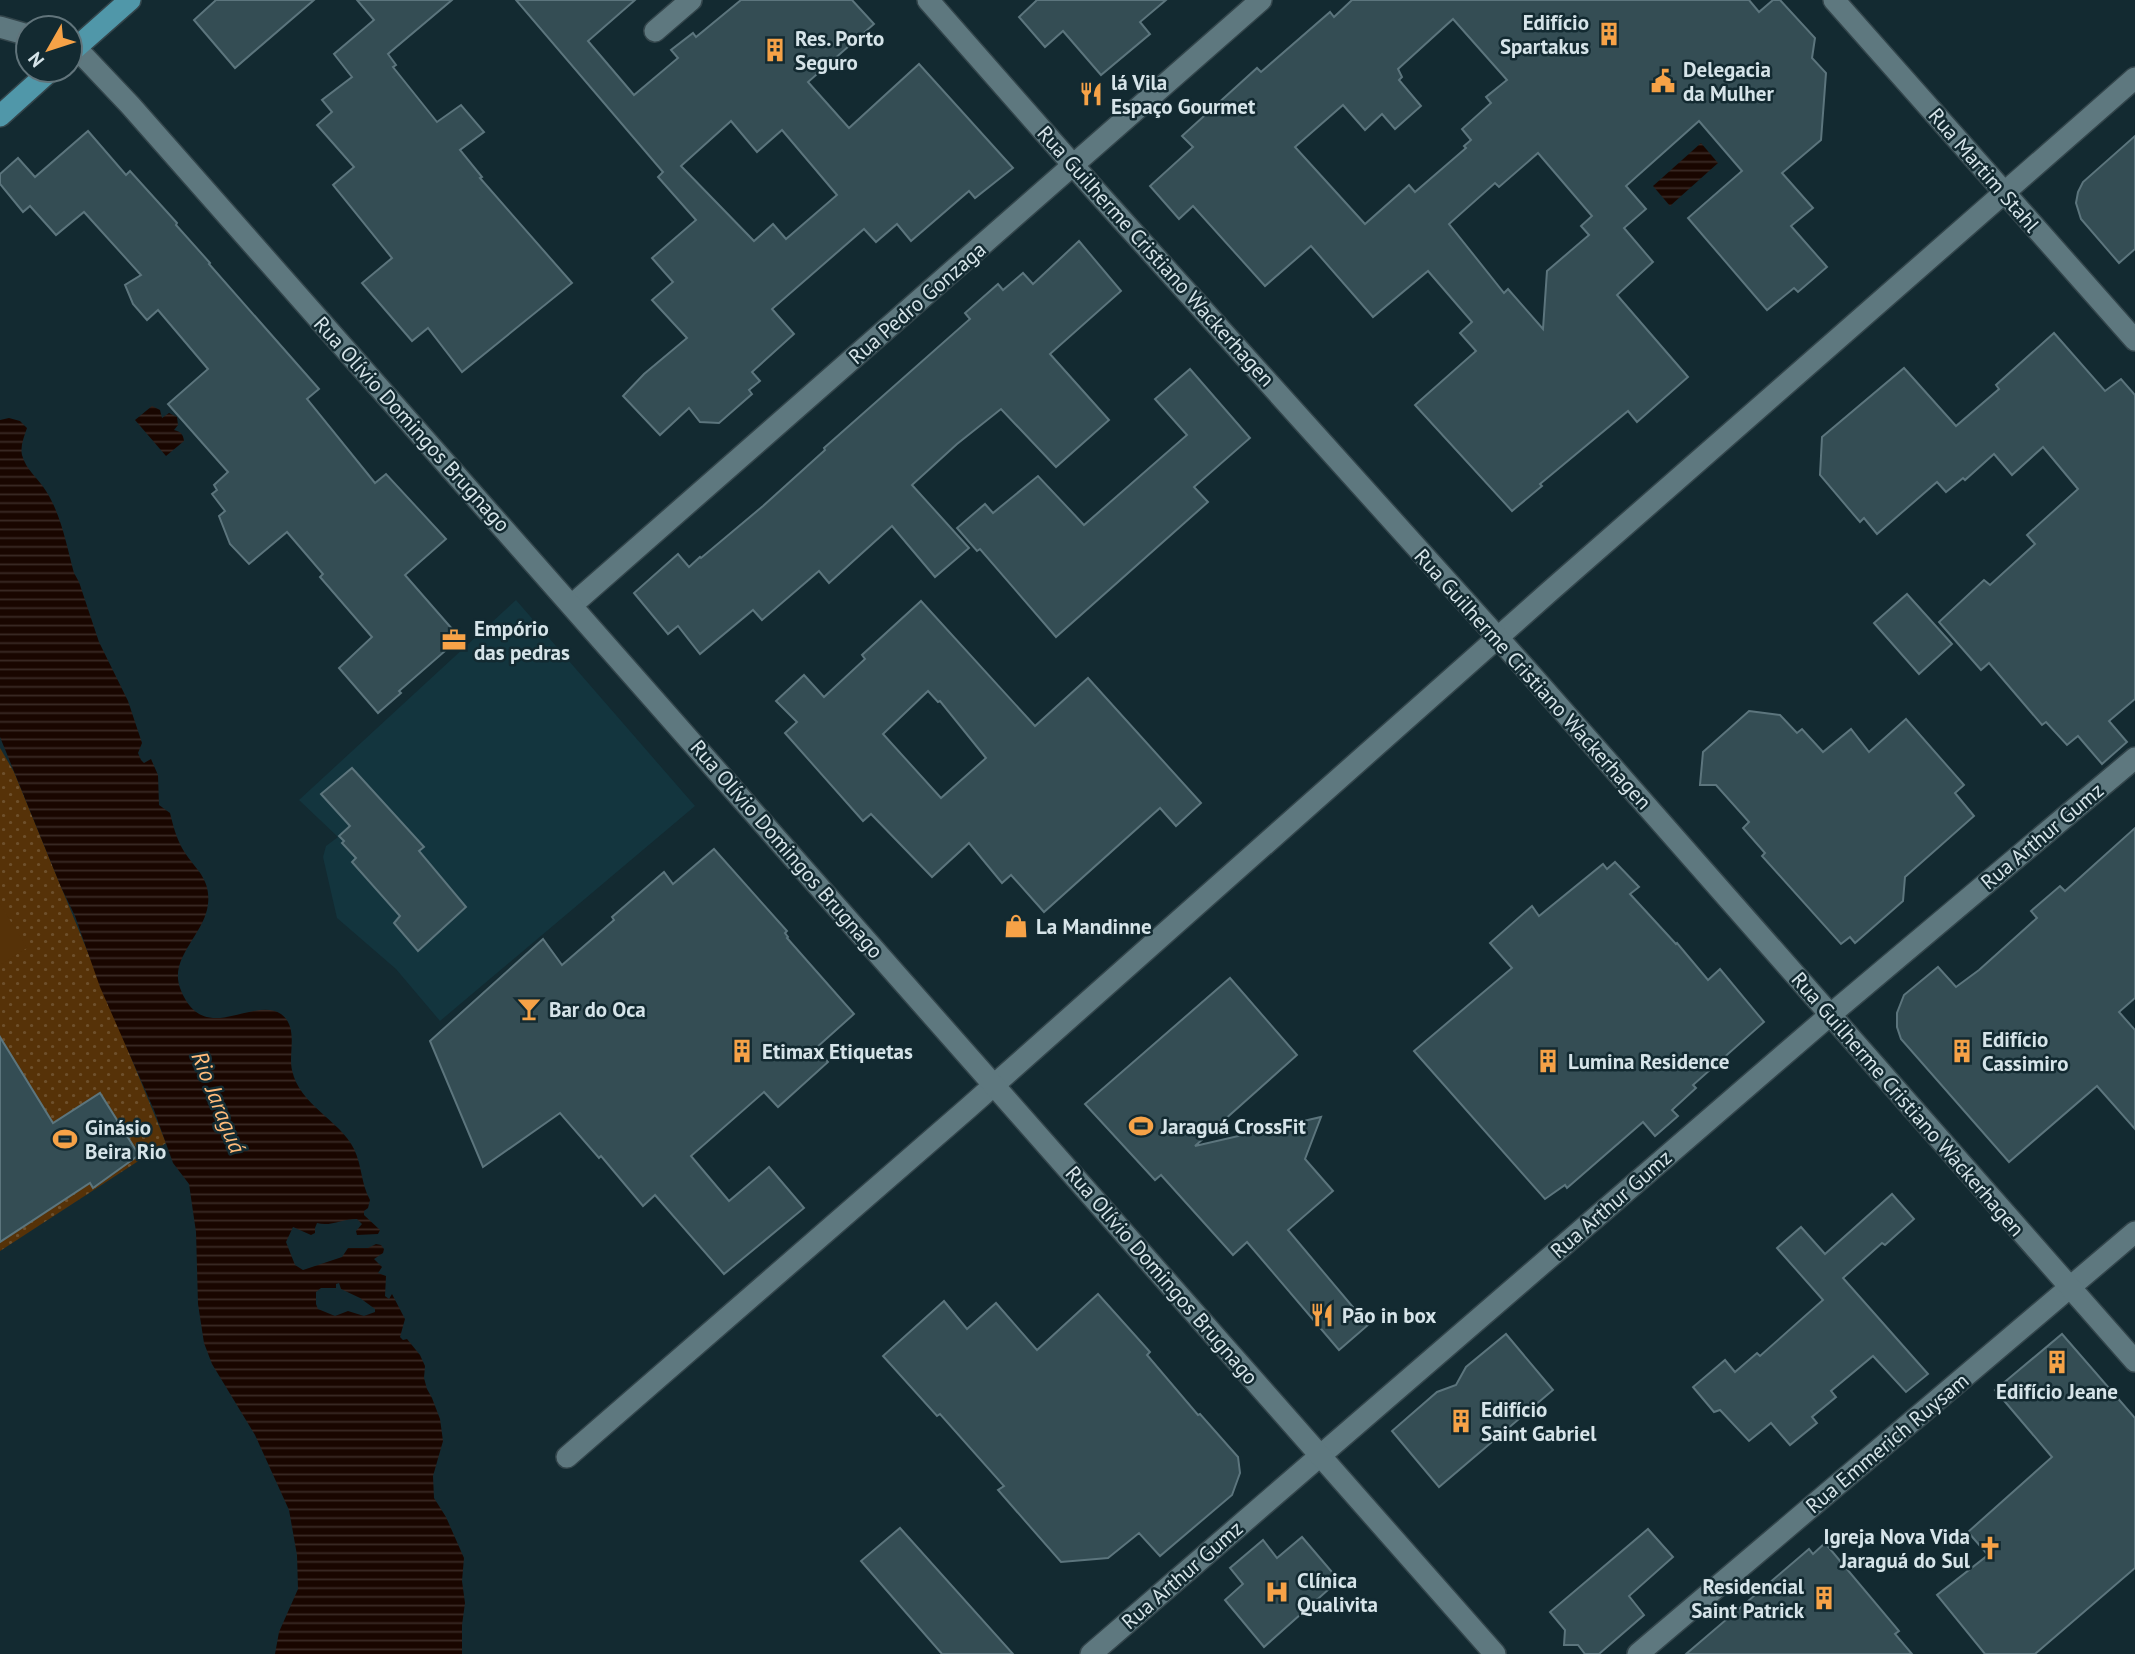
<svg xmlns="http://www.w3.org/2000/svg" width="2135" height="1654" font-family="'PT Sans',sans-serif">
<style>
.built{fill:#13353e}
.park{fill:url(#park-dots)}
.pitch{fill:#563208}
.water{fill:url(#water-rules);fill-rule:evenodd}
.building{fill:#344d54;stroke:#5c757d;stroke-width:2;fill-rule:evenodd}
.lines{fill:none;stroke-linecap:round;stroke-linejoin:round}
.street-casing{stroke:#33454b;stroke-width:24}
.secondary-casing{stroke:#33454b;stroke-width:24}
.primary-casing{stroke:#33454b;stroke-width:24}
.street{stroke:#5e787f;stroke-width:21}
.secondary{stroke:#5e787f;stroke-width:21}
.primary{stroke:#5097a9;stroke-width:21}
.labels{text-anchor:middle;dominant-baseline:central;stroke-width:5;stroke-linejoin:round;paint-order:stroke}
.poi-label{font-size:21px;font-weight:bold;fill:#d6e4e9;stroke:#132a31;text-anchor:start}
.street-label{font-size:21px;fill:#d6e4e9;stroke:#132a31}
.water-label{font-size:23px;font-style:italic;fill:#ffbc7b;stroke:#132a31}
</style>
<defs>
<pattern id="park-dots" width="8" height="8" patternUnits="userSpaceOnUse" patternTransform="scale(1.75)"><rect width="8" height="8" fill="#563208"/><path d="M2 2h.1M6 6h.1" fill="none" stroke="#6e502c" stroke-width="1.8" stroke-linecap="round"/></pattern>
<pattern id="water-rules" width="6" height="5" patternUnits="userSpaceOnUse" patternTransform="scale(1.75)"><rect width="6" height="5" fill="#190600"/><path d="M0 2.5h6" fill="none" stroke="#3a2a25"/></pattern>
</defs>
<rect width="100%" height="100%" fill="#132a31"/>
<polygon class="built" points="516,600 695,806 440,1021 396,969 337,918 323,857 326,846 338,837 299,800"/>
<polygon class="park" points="0,748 14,772 166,1143 0,1251"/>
<polygon class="pitch" points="0,904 27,948 0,965"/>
<g class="water">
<polygon points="1701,143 1718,163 1670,206 1653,186"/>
<path d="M152,406L160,410L162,418L169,413L177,417L178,425L174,430C181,432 183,434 184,441L166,456L135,420Z"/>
<path d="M9,418L20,421L27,428C24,437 20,446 22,455C26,470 38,478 46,491C61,514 67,547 74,573L79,582L99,642L128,701L142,743L138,753L141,760L144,763L151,759L158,775L159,805L170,813C173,825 176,837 182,848C194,869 211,877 208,904C205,934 169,957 180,988C203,1049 253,995 281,1014C299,1027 288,1053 292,1070C299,1105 340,1120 354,1149C362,1165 361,1184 370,1200L368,1208L364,1211V1215L380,1230L378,1234L357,1235L356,1231L362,1224L357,1219C342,1219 330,1227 317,1223L315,1228V1233L311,1235L293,1227L286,1242L295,1265L303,1270L342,1257L348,1248H368L376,1244L381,1245L384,1249L383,1253L374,1259L382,1267L378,1273L386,1276L385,1296L389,1299L392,1294L405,1319L400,1337L403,1340L407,1339L420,1355L425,1366L424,1378L427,1389L432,1398L440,1419L443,1441L433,1476L434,1498L446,1517L464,1558L462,1581L465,1603L462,1625V1654H275L279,1632L298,1589L297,1555L289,1510L255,1435L212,1364L204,1343L198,1304L196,1232L189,1184L173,1163L154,1110L100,987L75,916L61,887L0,737V420ZM339,1283L341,1289L360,1298L375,1309V1312L364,1316L348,1311L335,1316L318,1309L316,1304V1292L321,1288H336V1284Z"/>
</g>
<g class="building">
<polygon points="216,0 314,0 235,68 194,20"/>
<polygon points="357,0 452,0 388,54 396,65 393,67 437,122 461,105 484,132 460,150 482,177 480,178 572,283 462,372 428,328 412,341 362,283 392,258 333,185 354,167 317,125 332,112 322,100 352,77 334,54 374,20"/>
<path d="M516,0H635L588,41L634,95L678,58L671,50L693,33L696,37L741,0H852L874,24L808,82L849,128L919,64L1013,168L975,198L969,191L911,241L897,224L876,242L864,229L772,309L794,334L752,372L760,381L749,390L752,394L719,423L700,422L689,408L660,435L623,396L644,374L687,338L652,300L673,282L652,258L696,220L658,177L663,172ZM731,121L757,152L782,130L837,195L786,239L773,224L754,241L681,166Z"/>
<polygon points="1037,0 1166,0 1140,22 1150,34 1101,75 1063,31 1045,47 1019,17"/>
<path d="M1352,0H1749L1759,12L1773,0H1780L1815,38L1812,58L1826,73L1821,140L1782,173L1813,208L1791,226L1827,267L1798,292L1794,288L1767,310L1688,218L1742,171L1699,121L1626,186L1646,209L1624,228L1653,262L1617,295L1688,377L1637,422L1628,411L1540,484L1542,486L1512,511L1415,405L1476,351L1460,333L1472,322L1428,271L1373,317L1311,246L1265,286L1193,206L1179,219L1150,186L1193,147L1182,136L1257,68L1261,72L1330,12L1334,17ZM1453,19L1507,80L1486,97L1491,103L1462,129L1471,140L1464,146L1466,148L1415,192L1409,185L1365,224L1295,147L1343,105L1365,130L1382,114L1395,129L1421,106L1399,80L1402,77L1398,69ZM1538,153L1592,216L1581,226L1589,235L1547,271L1543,329L1508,289L1504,293L1449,224L1495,183L1499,187Z"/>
<polygon points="88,131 126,175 130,171 177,223 176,225 210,263 209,264 319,389 307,399 375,483 386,474 446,539 405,575 460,638 399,691 401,693 378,713 339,668 372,637 320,577 323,574 287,532 249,564 230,544 219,516 225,511 212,494 217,490 214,485 228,472 168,404 208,369 158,310 147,320 133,304 125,285 141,275 84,212 56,235 30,206 23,212 0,184 0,174 18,158 35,177"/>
<polygon points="2135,136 2135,249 2119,263 2081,219 2076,203 2078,192 2083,182"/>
<polygon points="1079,241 1121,291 1050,354 1109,420 1056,467 1001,409 957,444 912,485 969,548 935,577 892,526 829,583 819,571 762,620 753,610 700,654 678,626 668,634 634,593 678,554 689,567 700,557 701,558 763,506 825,450 824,448 970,319 965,313 998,284 1003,290 1023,273 1033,284"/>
<polygon points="2054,333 2105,391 2121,379 2135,395 2135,699 2109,721 2127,742 2102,764 2078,736 2067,745 2046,722 2042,725 1989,663 1981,670 1939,622 1984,580 1990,585 2035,544 2027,535 2078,489 2043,447 2012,475 1994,454 1965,480 1963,478 1946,492 1937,482 1877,534 1864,518 1860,522 1820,475 1822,437 1904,368 1956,426 1999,389 1996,385"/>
<polygon points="1190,369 1250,438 1194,487 1208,502 1056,637 980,549 977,551 957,528 985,504 993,513 1038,476 1084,525 1187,435 1155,399"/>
<polygon points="1907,594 1952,644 1919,674 1874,623"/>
<path d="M921,601L1035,726L1088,678L1201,803L1176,826L1160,808L1044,912L1011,875L1002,883L969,843L932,877L871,814L863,821L785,733L797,722L776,701L804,675L824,697L865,659L862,655ZM928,691L938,702L940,701L986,758L941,798L883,734Z"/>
<polygon points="1749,711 1780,715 1797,733 1802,729 1823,752 1851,729 1869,752 1906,719 1964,785 1955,793 1974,816 1905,877 1903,901 1855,943 1850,937 1841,944 1762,856 1765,853 1743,828 1749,822 1716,785 1700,785 1703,752"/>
<polygon points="352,768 424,847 419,851 466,907 418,951 394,923 400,916 352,862 356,858 342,843 344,841 339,836 350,826 321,794"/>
<polygon points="2135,828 2135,998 2119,1012 2135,1030 2135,1129 2097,1086 2009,1162 1901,1039 1897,1027 1897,1013 1904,995 1938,967 1956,987 1979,970 2037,918 2031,911 2060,886 2065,891"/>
<polygon points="714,849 787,931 785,933 788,937 787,938 854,1014 816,1048 828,1062 778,1107 764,1092 691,1156 729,1201 769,1167 804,1208 724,1274 655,1195 643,1206 601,1156 599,1158 560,1113 483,1167 430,1041 543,939 562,965 614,920 612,917 664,872 673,884"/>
<polygon points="1615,862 1639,887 1630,894 1676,944 1677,943 1708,980 1720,969 1764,1022 1693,1085 1696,1088 1672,1110 1678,1116 1655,1136 1643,1122 1567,1188 1565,1185 1545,1199 1414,1051 1512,968 1490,943 1532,906 1539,916 1603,864 1607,869"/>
<polygon points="1230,978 1297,1055 1195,1146 1321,1117 1305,1159 1333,1191 1288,1230 1368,1325 1339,1350 1247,1242 1233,1255 1161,1175 1155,1180 1085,1104"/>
<polygon points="0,1037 53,1123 100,1093 139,1155 93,1188 90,1183 0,1242"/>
<polygon points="1892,1194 1914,1219 1885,1245 1882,1243 1843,1278 1928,1374 1906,1392 1873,1356 1831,1391 1836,1397 1812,1417 1817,1423 1790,1445 1771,1423 1749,1441 1720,1410 1714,1412 1693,1387 1725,1360 1735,1372 1757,1353 1760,1356 1823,1300 1777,1248 1801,1227 1825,1254"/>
<polygon points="1098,1294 1150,1352 1147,1355 1198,1415 1200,1414 1238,1457 1240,1473 1232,1495 1160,1556 1139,1533 1108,1558 1061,1562 998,1490 1004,1486 940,1414 937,1416 883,1356 944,1301 967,1329 996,1303 1037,1350"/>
<polygon points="1506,1334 1553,1390 1439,1487 1392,1431 1437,1392 1456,1385 1466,1367"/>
<polygon points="2062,1334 2135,1418 2135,1568 2035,1654 1985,1654 1937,1595 1988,1555 1968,1532 2052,1457 1995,1390"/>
<polygon points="900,1528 1013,1654 942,1654 861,1561"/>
<polygon points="1648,1529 1673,1557 1629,1596 1644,1615 1599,1654 1585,1654 1578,1645 1564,1645 1565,1630 1550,1612"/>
<polygon points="1302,1537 1337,1578 1327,1587 1329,1589 1264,1647 1225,1600 1243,1584 1230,1568 1263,1540 1277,1558"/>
<polygon points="1825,1543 1899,1631 1895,1634 1912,1654 1686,1654 1809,1549 1813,1554"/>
</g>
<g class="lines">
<g class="street-casing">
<g id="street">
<polyline points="1834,0 2135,340"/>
<polyline points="655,31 691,0"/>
<polyline points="572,605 1261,0"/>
<polyline points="567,1457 967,1109 1549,592 2135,78"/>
<polyline points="1091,1654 1830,1015 2135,758"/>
<polyline points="1638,1654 2135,1232"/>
</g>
</g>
<g class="secondary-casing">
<g id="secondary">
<polyline points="928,0 1095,190 1527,670 2135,1361"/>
<polyline points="0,27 28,35"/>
<polyline points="70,46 76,48 130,105 1495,1654"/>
</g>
</g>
<g class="primary-casing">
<g id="primary">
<polyline points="70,53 130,0"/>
<polyline points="0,116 51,70"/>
</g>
</g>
<use href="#street" class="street"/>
<use href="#secondary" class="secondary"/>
<use href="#primary" class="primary"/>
</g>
<defs>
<g id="building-bare" transform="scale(1.89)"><path d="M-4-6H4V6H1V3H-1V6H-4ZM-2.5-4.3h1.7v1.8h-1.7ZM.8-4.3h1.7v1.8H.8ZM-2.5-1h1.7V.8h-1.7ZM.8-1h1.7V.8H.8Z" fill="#f6a247" stroke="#132a31" stroke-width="2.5" paint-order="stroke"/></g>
<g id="civic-bare" transform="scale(1.89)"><path d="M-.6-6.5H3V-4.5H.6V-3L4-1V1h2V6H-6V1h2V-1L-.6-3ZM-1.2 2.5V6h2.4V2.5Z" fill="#f6a247" stroke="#132a31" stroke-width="2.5" paint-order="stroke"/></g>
<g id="restaurant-bare" transform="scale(1.89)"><path d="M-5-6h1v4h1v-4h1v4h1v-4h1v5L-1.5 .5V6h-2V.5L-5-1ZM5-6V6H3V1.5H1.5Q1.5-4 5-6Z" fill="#f6a247" stroke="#132a31" stroke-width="2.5" paint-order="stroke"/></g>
<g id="office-bare" transform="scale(1.89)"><path d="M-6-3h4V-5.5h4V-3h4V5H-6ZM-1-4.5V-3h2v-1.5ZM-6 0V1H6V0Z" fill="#f6a247" stroke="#132a31" stroke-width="2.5" paint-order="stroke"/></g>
<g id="shop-bare" transform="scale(1.89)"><path d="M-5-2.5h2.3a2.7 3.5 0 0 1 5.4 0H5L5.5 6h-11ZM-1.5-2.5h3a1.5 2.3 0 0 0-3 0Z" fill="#f6a247" stroke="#132a31" stroke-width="2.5" paint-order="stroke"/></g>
<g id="bar-bare" transform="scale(1.89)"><path d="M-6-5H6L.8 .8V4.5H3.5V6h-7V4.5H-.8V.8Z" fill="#f6a247" stroke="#132a31" stroke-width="2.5" paint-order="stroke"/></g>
<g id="stadium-bare" transform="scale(1.89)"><path d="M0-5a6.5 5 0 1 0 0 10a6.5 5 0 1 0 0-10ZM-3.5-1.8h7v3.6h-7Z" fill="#f6a247" stroke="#132a31" stroke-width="2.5" paint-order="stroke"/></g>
<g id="church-bare" transform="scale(1.89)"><path d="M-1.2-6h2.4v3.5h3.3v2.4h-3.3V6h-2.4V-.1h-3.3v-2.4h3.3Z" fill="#f6a247" stroke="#132a31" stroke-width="2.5" paint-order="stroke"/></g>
<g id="hospital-bare" transform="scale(1.89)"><path d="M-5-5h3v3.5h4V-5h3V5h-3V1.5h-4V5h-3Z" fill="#f6a247" stroke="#132a31" stroke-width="2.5" paint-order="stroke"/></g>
</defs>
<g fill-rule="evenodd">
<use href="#building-bare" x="1609" y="34"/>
<use href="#building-bare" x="775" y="50"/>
<use href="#civic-bare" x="1663" y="81"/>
<use href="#restaurant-bare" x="1091" y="94"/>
<use href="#office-bare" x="454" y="640"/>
<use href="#shop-bare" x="1016" y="926"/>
<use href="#bar-bare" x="529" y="1009"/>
<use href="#building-bare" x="742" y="1051"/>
<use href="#building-bare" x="1962" y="1051"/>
<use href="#building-bare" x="1548" y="1061"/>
<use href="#stadium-bare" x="1141" y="1126"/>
<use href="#stadium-bare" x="65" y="1139"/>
<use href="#restaurant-bare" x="1322" y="1315"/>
<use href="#building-bare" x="2057" y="1362"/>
<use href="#building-bare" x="1461" y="1421"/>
<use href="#church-bare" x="1990" y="1548"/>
<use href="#hospital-bare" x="1277" y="1592"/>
<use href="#building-bare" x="1824" y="1598"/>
</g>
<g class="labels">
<g class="poi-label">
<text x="1589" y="22" text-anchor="end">Edifício<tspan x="1589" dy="24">Spartakus</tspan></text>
<text x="795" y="38">Res. Porto<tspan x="795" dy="24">Seguro</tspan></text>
<text x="1683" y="69">Delegacia<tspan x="1683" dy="24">da Mulher</tspan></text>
<text x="1111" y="82">lá Vila<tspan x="1111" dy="24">Espaço Gourmet</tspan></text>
<text x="474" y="628">Empório<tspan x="474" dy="24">das pedras</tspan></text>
<text x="1036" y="926">La Mandinne</text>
<text x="549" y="1009">Bar do Oca</text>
<text x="1982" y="1039">Edifício<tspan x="1982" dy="24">Cassimiro</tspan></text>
<text x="762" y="1051">Etimax Etiquetas</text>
<text x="1568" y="1061">Lumina Residence</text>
<text x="1161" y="1126">Jaraguá CrossFit</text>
<text x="85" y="1127">Ginásio<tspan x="85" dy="24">Beira Rio</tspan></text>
<text x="1342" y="1315">Pão in box</text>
<text x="2057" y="1391" text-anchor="middle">Edifício Jeane</text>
<text x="1481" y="1409">Edifício<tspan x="1481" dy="24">Saint Gabriel</tspan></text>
<text x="1970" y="1536" text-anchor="end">Igreja Nova Vida<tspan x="1970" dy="24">Jaraguá do Sul</tspan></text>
<text x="1297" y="1580">Clínica<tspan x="1297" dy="24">Qualivita</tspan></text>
<text x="1804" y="1586" text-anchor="end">Residencial<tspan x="1804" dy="24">Saint Patrick</tspan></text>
</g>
<g class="street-label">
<text transform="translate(1984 170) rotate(49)">Rua Martim Stahl</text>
<text transform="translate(1156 256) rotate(48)">Rua Guilherme Cristiano Wackerhagen</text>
<text transform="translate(917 303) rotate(-41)">Rua Pedro Gonzaga</text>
<text transform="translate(412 424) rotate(48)">Rua Olívio Domingos Brugnago</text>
<text transform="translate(1533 679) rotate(48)">Rua Guilherme Cristiano Wackerhagen</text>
<text transform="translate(2042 836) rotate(-40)">Rua Arthur Gumz</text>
<text transform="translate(787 849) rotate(49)">Rua Olívio Domingos Brugnago</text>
<text transform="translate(1908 1104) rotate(49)">Rua Guilherme Cristiano Wackerhagen</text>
<text transform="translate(1611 1204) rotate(-41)">Rua Arthur Gumz</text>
<text transform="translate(1162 1275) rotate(49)">Rua Olívio Domingos Brugnago</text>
<text transform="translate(1887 1443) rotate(-40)">Rua Emmerich Ruysam</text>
<text transform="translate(1182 1575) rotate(-41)">Rua Arthur Gumz</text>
</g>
<g class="water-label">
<text transform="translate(219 1102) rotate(68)">Rio Jaraguá</text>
</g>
</g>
<g transform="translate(49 49) rotate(231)"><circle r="33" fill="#132a31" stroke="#61747b" stroke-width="2"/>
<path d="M0-5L12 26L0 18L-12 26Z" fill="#f6a247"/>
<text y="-10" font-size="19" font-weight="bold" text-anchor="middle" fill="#d6e4e9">N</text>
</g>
</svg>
